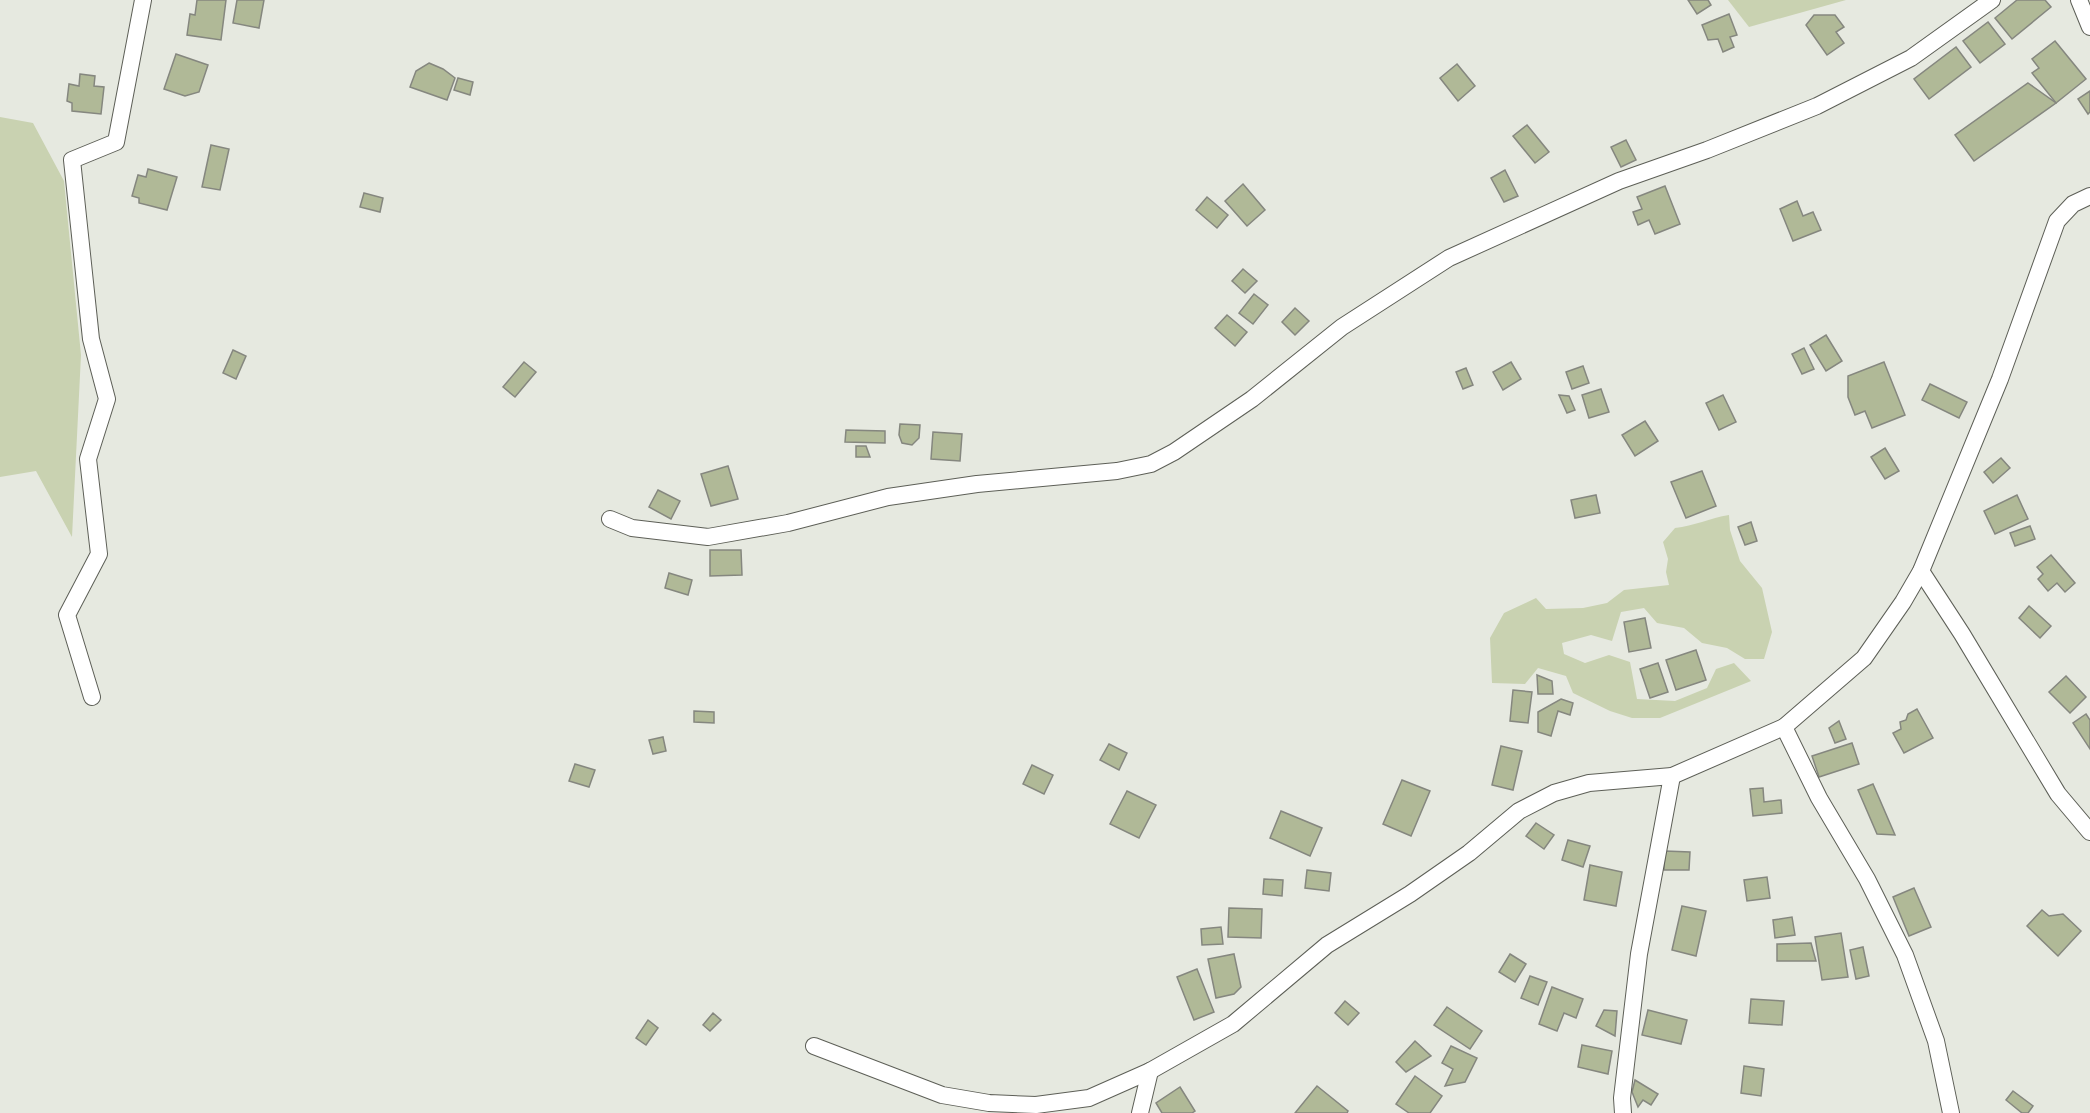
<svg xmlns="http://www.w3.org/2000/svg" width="2090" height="1113" font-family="Montserrat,sans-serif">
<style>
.green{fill:#c9d2b1}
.building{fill:#b0b997;stroke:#85877f;stroke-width:1.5}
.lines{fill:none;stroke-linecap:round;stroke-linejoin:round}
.street-casing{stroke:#5d5f57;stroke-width:18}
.street{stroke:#fff;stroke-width:16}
</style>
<rect width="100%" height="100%" fill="#e6e9e0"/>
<g class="green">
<polygon points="1728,0 1846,0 1749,27"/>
<polygon points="0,117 33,123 64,181 81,355 72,537 36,471 0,477"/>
<path d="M1729,515L1730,530L1740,561L1762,588L1772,632L1764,659H1745L1727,648L1702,643L1684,628L1657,623L1644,608L1621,612L1612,641L1591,635L1562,643L1564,654L1585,663L1609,655L1630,662L1637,699L1675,701L1707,688L1716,669L1734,663L1751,681L1660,718H1632L1610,711L1573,693L1566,676L1538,668L1525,684L1492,683L1490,638L1504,613L1536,598L1546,609L1583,608L1607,603L1624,590L1669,585L1666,572L1668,559L1663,542L1675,528C1694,526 1710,518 1729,515Z"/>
</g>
<g class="building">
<polygon points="197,0 226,0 221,40 187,35 190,14 195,15"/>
<polygon points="237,0 264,0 259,28 233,23"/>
<polygon points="1688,0 1708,0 1711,5 1697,14"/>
<polygon points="2017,0 2045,0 2051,7 2012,39 1995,18"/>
<polygon points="1729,14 1737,35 1730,37 1734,47 1723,52 1718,39 1708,40 1702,25"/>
<polygon points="1814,15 1835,15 1844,27 1836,32 1844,43 1827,55 1806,25"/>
<polygon points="1988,22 2005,44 1980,63 1963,41"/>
<polygon points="2055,41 2086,79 2056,103 2032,73 2039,68 2032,59"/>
<polygon points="1956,47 1971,67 1929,99 1914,79"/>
<polygon points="176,54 208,65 199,92 185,96 164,89"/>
<polygon points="429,63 443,69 455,78 447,100 410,87 416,71"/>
<polygon points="1457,64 1475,86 1458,101 1440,78"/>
<polygon points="80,74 95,76 94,86 104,87 101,114 72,111 72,103 67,101 69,84 79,86"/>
<polygon points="458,78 473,82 470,95 454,90"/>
<polygon points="2028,83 2056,103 1974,161 1955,135"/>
<polygon points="2090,91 2090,112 2088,114 2078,99"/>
<polygon points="1527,125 1549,152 1535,163 1513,136"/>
<polygon points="1626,140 1636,160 1621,167 1611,147"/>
<polygon points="211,145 229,149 220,190 202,187"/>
<polygon points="148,169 177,177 167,210 139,203 139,198 132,196 138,175 146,177"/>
<polygon points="1505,170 1518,196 1504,202 1491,178"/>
<polygon points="1243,184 1265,210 1247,226 1225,201"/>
<polygon points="1665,186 1680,224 1655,234 1649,220 1638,225 1633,212 1642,209 1637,197"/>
<polygon points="364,193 383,198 380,212 360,207"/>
<polygon points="1207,197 1228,215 1217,228 1196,210"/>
<polygon points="1797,201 1803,216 1813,212 1821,230 1793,241 1780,209"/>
<polygon points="1243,269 1257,281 1245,293 1232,281"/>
<polygon points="1254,294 1268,305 1253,324 1239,313"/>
<polygon points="1295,308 1309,321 1295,335 1282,322"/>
<polygon points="1227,315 1247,332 1235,346 1215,328"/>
<polygon points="1826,335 1842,361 1826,371 1810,345"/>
<polygon points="1804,348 1814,369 1802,374 1792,354"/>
<polygon points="233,350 246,356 236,379 223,373"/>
<polygon points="524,362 536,372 515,397 503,387"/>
<polygon points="1511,362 1521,379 1503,390 1493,372"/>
<polygon points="1884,362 1905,415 1872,428 1865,411 1855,415 1848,397 1848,376"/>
<polygon points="1583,366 1589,383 1572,389 1566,372"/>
<polygon points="1466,368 1473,385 1463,389 1456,372"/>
<polygon points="1930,384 1967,402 1959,418 1922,400"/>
<polygon points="1601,389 1609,412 1589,418 1582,395"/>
<polygon points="1559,395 1569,396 1575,410 1567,413"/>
<polygon points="1723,395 1736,422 1719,430 1706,403"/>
<polygon points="1645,421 1658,441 1635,456 1622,435"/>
<polygon points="900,424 920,425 919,438 912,445 902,443 899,435"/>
<polygon points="846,430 885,431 885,443 845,442"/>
<polygon points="933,432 962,434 960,461 931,459"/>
<polygon points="856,446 866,446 870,457 856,457"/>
<polygon points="1885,448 1899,471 1885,479 1871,457"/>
<polygon points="2001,458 2010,468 1993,483 1984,472"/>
<polygon points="728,466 738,499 711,506 701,474"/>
<polygon points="1702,471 1716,506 1686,518 1671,482"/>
<polygon points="658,490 680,501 671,519 649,507"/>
<polygon points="1596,495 1600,513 1575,518 1571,500"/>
<polygon points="2017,495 2028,519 1995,534 1984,511"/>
<polygon points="1751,522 1757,541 1745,545 1738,527"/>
<polygon points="2030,526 2035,539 2015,546 2010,533"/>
<polygon points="710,550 741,550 742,575 710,576"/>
<polygon points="2051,555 2075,583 2065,592 2057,583 2048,591 2038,579 2043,574 2037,567"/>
<polygon points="669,573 692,580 688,595 665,588"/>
<polygon points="2029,606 2051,626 2040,638 2019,618"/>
<polygon points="1645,618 1651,648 1629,652 1624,622"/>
<polygon points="1696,650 1706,680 1676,690 1666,660"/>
<polygon points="1658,663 1668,692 1650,698 1640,669"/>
<polygon points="1537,675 1552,681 1553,694 1538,694"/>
<polygon points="2066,676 2086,697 2070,713 2049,692"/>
<polygon points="1513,690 1532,692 1528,723 1510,721"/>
<polygon points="1561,699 1573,703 1570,715 1558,711 1551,736 1538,732 1538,712"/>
<polygon points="1917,709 1933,738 1904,753 1893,733 1901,729 1900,722 1906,720 1908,714"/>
<polygon points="694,711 714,712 714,723 694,722"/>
<polygon points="2086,714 2090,720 2090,749 2073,723"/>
<polygon points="1839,721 1846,739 1835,743 1829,728"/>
<polygon points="663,737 666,751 653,754 649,740"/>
<polygon points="1852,743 1859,764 1819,777 1812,756"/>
<polygon points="1109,744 1127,753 1119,770 1100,760"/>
<polygon points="1501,746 1522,751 1513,790 1492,785"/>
<polygon points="575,764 595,770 589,787 569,781"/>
<polygon points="1032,765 1053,775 1044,794 1023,784"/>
<polygon points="1402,780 1430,791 1411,836 1383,824"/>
<polygon points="1873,784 1895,835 1877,834 1858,790"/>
<polygon points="1763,788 1764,802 1781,800 1782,813 1753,816 1750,789"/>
<polygon points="1127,791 1156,805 1139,838 1110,824"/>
<polygon points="1281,811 1322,828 1310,856 1270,838"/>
<polygon points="1536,823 1554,835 1544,849 1526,836"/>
<polygon points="1568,840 1590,846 1583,867 1562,860"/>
<polygon points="1665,851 1690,852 1689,870 1664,870"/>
<polygon points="1590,865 1622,872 1616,906 1584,900"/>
<polygon points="1307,870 1331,873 1329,891 1305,888"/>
<polygon points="1767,877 1770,898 1747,901 1744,880"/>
<polygon points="1264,879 1283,880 1282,896 1263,894"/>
<polygon points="1914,888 1931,927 1909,936 1893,897"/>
<polygon points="1682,906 1706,911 1696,956 1672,950"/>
<polygon points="1229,908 1262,909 1261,938 1228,937"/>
<polygon points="2042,910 2049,916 2063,914 2081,931 2058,956 2027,926"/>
<polygon points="1792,917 1795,935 1775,938 1773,920"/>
<polygon points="1221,927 1223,944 1202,945 1201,929"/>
<polygon points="1841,933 1848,977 1822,980 1815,937"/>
<polygon points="1811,943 1816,961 1777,961 1777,944"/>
<polygon points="1863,947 1869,976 1856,979 1850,950"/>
<polygon points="1234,954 1241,987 1234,994 1216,998 1208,959"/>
<polygon points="1510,954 1526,964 1515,982 1499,972"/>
<polygon points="1197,969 1214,1012 1194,1020 1177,977"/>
<polygon points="1530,976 1547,982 1538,1005 1521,998"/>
<polygon points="1552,987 1583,999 1576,1018 1564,1013 1557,1031 1539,1024"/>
<polygon points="1751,999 1784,1001 1782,1025 1749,1023"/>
<polygon points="1345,1001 1359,1013 1348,1025 1335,1013"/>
<polygon points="1447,1007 1482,1031 1470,1049 1434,1025"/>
<polygon points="1604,1010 1617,1011 1615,1036 1596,1026"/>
<polygon points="1648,1010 1687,1020 1681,1044 1642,1035"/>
<polygon points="713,1013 721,1020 710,1031 703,1025"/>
<polygon points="648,1020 658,1028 646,1045 636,1038"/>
<polygon points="1415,1041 1431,1056 1406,1072 1396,1062"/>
<polygon points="1582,1045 1612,1051 1608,1074 1578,1067"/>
<polygon points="1451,1046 1477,1058 1465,1082 1445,1086 1453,1069 1442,1063"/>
<polygon points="1744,1066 1764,1069 1761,1096 1741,1093"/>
<polygon points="1415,1076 1442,1096 1430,1113 1409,1113 1396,1104"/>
<polygon points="1635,1080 1658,1094 1651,1105 1643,1100 1638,1107 1632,1092"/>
<polygon points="1317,1086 1348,1111 1347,1113 1295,1113"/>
<polygon points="1180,1087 1195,1111 1192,1113 1162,1113 1156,1103"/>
<polygon points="2013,1091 2033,1106 2028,1113 2022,1113 2006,1100"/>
</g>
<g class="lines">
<g class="street-casing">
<g id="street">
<polyline points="2079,0 2090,27"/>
<polyline points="610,519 632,528 708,537 788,523 888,497 977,484 1117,471 1151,464 1174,452 1252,399 1342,327 1449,258 1619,181 1707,150 1817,106 1911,58 1992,0"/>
<polyline points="1921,571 1962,634 2058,794 2090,832"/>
<polyline points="92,697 67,615 99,554 88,459 107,399 91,339 72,160 116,142 143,0"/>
<polyline points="1784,727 1819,798 1867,879 1905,955 1936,1041 1951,1113"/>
<polyline points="814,1046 942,1095 989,1103 1036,1105 1089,1098 1150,1071 1233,1024 1327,945 1410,894 1469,853 1519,811 1554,793 1589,783 1672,776 1784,727 1864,658 1903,602 1921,571 2000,379 2057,221 2073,204 2090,196"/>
<polyline points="1140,1113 1150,1071"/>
<polyline points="1623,1113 1622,1098 1639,954 1672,776"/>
</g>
</g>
<use href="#street" class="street"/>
</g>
</svg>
